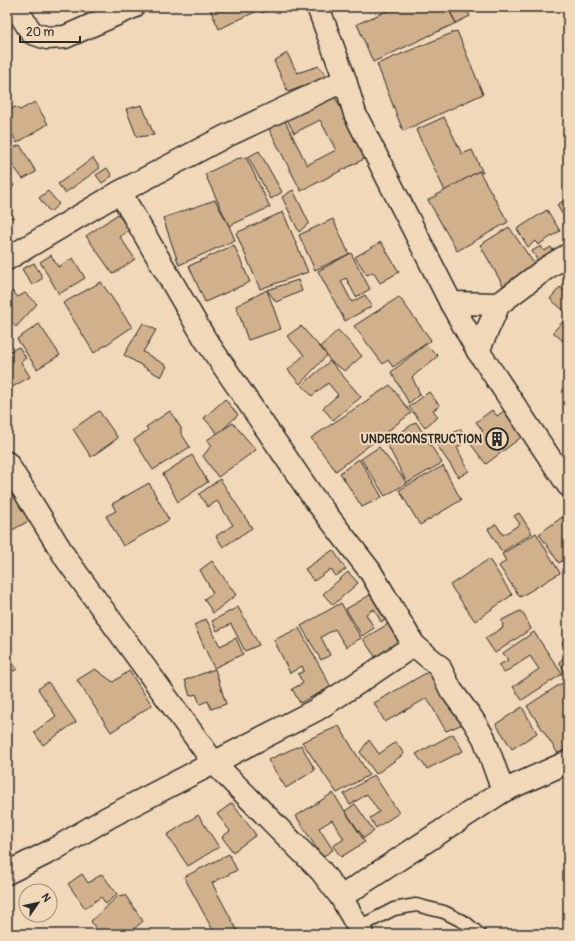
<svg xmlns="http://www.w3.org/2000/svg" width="575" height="941" font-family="Pangolin,sans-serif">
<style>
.building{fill:#d1b18c;stroke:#2b2b2b}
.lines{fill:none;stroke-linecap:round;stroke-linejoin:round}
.lane-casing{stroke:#2b2b2b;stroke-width:15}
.street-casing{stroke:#2b2b2b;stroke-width:25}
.lane{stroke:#f0d8b8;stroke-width:12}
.street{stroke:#f0d8b8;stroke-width:22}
.labels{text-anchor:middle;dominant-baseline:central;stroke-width:4;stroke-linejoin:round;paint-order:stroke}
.poi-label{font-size:12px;font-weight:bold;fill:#2b2b2b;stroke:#f0d8b8;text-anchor:end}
</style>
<rect width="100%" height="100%" fill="#f0d8b8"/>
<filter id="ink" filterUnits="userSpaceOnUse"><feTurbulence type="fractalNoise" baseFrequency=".025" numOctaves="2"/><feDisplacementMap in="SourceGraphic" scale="8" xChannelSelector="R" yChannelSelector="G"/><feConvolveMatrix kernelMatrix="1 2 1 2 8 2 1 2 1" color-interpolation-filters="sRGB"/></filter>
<g filter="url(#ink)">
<g class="building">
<polygon points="81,7 114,7 92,25"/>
<polygon points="209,7 253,7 255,12 219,29"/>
<polygon points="259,7 274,7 262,13"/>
<polygon points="396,7 447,7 456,23 373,62 357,24"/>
<polygon points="448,7 465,7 470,16 456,23"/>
<polygon points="457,31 483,94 403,131 377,64"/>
<polygon points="287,53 297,73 319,66 328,77 288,92 274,61"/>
<polygon points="333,93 366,158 301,191 268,127 284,119 307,165 336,150 320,120 294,133 286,117"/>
<polygon points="35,102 48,124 17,143 7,125 7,112 15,107 20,110"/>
<polygon points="142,105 154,135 137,137 126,109"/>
<polygon points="444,117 462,154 472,150 483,173 479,171 445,191 416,130"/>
<polygon points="20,145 36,172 23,179 11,163 7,166 7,151"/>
<polygon points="259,151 282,192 271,199 248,157"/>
<polygon points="246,157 270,207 229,226 205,174 236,159"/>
<polygon points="93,158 100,168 65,193 58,184"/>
<polygon points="107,168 112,176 102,183 96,175"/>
<polygon points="479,171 508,222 457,251 428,200"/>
<polygon points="7,173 14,186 7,192"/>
<polygon points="293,190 309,223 299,232 282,197"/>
<polygon points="48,191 59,204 50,212 39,198"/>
<polygon points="568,198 568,224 557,205"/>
<polygon points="215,200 229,226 235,240 179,265 163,218"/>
<polygon points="7,208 14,217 7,219"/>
<polygon points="547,210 560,231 538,245 535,241 528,247 517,229"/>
<polygon points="283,212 308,272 260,289 236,233"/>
<polygon points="118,214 129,230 120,237 135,259 113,274 86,236"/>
<polygon points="333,219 349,254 315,270 299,235"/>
<polygon points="509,227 535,265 504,287 480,245"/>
<polygon points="381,242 399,272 380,283 373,272 367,275 355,257"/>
<polygon points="234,245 250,282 205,302 189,266"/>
<polygon points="541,246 544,251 551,247 555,254 539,263 532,251"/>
<polygon points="351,253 370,289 356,297 346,278 341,281 352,302 365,295 372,306 345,321 318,271"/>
<polygon points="51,255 58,267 73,258 85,278 59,294 40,262"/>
<polygon points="34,263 43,278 32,285 22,269"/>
<polygon points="298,280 302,291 276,302 267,290"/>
<polygon points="101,282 132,327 94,353 63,303"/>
<polygon points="560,287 568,294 568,314 550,299"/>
<polygon points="267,290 281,329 248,340 236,306"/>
<polygon points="12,291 18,297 25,293 37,304 16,327 7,318 11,314 7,310 7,297"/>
<polygon points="399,297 431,340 393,367 388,360 383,364 354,326"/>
<polygon points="568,316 568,337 564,342 553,332"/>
<polygon points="143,323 156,330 143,352 167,366 161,377 124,355"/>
<polygon points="39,324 60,355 37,369 17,339"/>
<polygon points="301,326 327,355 300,384 288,370 304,355 287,336"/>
<polygon points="338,330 362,356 345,371 330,361 321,346"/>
<polygon points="426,344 438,356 412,377 420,394 409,403 391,372"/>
<polygon points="19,347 26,358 21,362 30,377 7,390 7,348 10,351"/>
<polygon points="330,361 361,397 333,420 323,408 338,395 328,383 312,396 302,385"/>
<polygon points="390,385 411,413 336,471 311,438"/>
<polygon points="429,392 440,406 433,410 438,417 425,427 409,407"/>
<polygon points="225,399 238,415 218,434 204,418"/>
<polygon points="492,410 497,416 505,410 524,435 486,464 469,442 483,431 476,422"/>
<polygon points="99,411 118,438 91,457 73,429"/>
<polygon points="170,411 181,428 181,433 190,447 153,470 134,440 148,430 146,427"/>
<polygon points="416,422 442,463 407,483 386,442"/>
<polygon points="233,423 256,450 218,477 203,456 212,445 207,440"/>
<polygon points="460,429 467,440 457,448 469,471 459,477 436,444"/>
<polygon points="379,447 407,483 385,496 361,459"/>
<polygon points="192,455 208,482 178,502 163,474"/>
<polygon points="359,459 382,497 362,507 340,473"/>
<polygon points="443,466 461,500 420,525 399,490"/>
<polygon points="220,479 252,528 223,547 216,536 233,525 217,501 208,507 199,494"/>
<polygon points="149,483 169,520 123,546 106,516 116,511 112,504"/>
<polygon points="16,489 34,518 7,533 7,494"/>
<polygon points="519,513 532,533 502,552 488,529 496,524 503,535 520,524 514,516"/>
<polygon points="565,515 568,519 568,557 559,563 539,534"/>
<polygon points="536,533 560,573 520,597 499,566 506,561 502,554"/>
<polygon points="333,550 346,569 336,576 331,569 314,581 305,569"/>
<polygon points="489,559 512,595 475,621 450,585"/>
<polygon points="212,561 236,595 213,613 204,599 213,593 200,570"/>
<polygon points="348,572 358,583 333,605 323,594"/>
<polygon points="375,592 390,616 381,622 374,609 366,614 374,628 362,636 346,609"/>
<polygon points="341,603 361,638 346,647 335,629 321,637 330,655 321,660 301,626"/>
<polygon points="238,607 259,645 245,651 231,624 217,631 212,621"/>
<polygon points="520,611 524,614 531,629 495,653 485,638 503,628 502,620"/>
<polygon points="206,619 220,646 236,638 243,654 214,668 194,625"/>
<polygon points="393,621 407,641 378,661 363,639"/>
<polygon points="299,628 331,687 300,703 292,689 303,683 298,674 304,671 302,666 290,673 274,640"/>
<polygon points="534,632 562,674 522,700 513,687 539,669 530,656 504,673 499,665 508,660 503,653"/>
<polygon points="568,639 568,652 562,643"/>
<polygon points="7,654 17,669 7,675"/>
<polygon points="568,654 568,677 559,662"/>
<polygon points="95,669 113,682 129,671 152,705 111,732 77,680"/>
<polygon points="215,669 226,704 211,709 208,701 200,704 196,694 190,696 185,680"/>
<polygon points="433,669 465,723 446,731 427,698 385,722 374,703"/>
<polygon points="48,682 76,722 43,745 34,732 56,716 38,689"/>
<polygon points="562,683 568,692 568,749 559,755 527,706"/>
<polygon points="522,707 537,733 512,749 496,724"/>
<polygon points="339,726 369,775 337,793 302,742"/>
<polygon points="453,734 463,751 427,769 416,754"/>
<polygon points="369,740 379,754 396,742 404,754 376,774 360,752"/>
<polygon points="301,745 315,770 286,788 268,760"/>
<polygon points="374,775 399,813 376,828 370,818 379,812 367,794 350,805 344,794"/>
<polygon points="333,793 365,842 341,857 333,846 344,839 332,820 319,828 333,850 322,857 296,816"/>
<polygon points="232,803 256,835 233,852 222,837 230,831 217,814"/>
<polygon points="355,804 374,831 364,838 345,811"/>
<polygon points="198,815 219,847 188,866 167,835"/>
<polygon points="229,854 237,870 212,883 239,934 215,934 184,877"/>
<polygon points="82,874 88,883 102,874 117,894 106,904 101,897 85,908 68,884"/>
<polygon points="125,895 143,921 128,934 99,934 91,921 118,896"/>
</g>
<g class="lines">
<g class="lane-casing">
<polyline id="lane" points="359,927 394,909 416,905 444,912 466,923 479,934"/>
</g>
<g class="street-casing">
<g id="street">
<polyline points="15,7 32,33 47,38 65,37 133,7"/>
<polyline points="318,7 345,80 355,114 451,303 478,351 568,485"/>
<polyline points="120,192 205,339 313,497 370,571 414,645 439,666 451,690 473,720 484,738 503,791"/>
<polyline points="7,259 120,192 224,137 345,80"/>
<polyline points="451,303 499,304"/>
<polyline points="478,351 499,304 548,267 568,255"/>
<polyline points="7,463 67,560 214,763 321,871 341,897 362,934"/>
<polyline points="7,873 53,850 109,817 316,710 364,679 414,645"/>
<polyline points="341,897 503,791 568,762"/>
</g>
</g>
<use href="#lane" class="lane"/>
<use href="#street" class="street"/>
</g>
</g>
<defs>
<g id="building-ring" transform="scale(1.15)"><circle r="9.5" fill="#f0d8b8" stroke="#2b2b2b" stroke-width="1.5"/><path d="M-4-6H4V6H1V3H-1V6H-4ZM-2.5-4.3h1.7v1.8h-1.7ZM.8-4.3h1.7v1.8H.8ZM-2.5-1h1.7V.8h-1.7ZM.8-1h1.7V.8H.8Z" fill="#2b2b2b"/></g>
</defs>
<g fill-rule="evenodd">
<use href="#building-ring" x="497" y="439"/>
</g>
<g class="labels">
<g class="poi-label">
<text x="482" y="439">UNDERCONSTRUCTION</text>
</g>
</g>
<rect width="575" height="941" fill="none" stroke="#f0d8b8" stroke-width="24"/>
<rect x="12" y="12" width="551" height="917" fill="none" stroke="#2b2b2b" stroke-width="1.5" filter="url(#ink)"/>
<g transform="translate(38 903) rotate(56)"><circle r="19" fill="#f0d8b8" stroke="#a19380"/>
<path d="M0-3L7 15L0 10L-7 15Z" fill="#2b2b2b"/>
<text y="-6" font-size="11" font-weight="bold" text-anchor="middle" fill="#2b2b2b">N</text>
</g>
<path d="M20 36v6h60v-6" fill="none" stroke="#2b2b2b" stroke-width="2"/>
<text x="26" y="36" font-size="12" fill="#2b2b2b" stroke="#f0d8b8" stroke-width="3" paint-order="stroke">20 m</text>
</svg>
